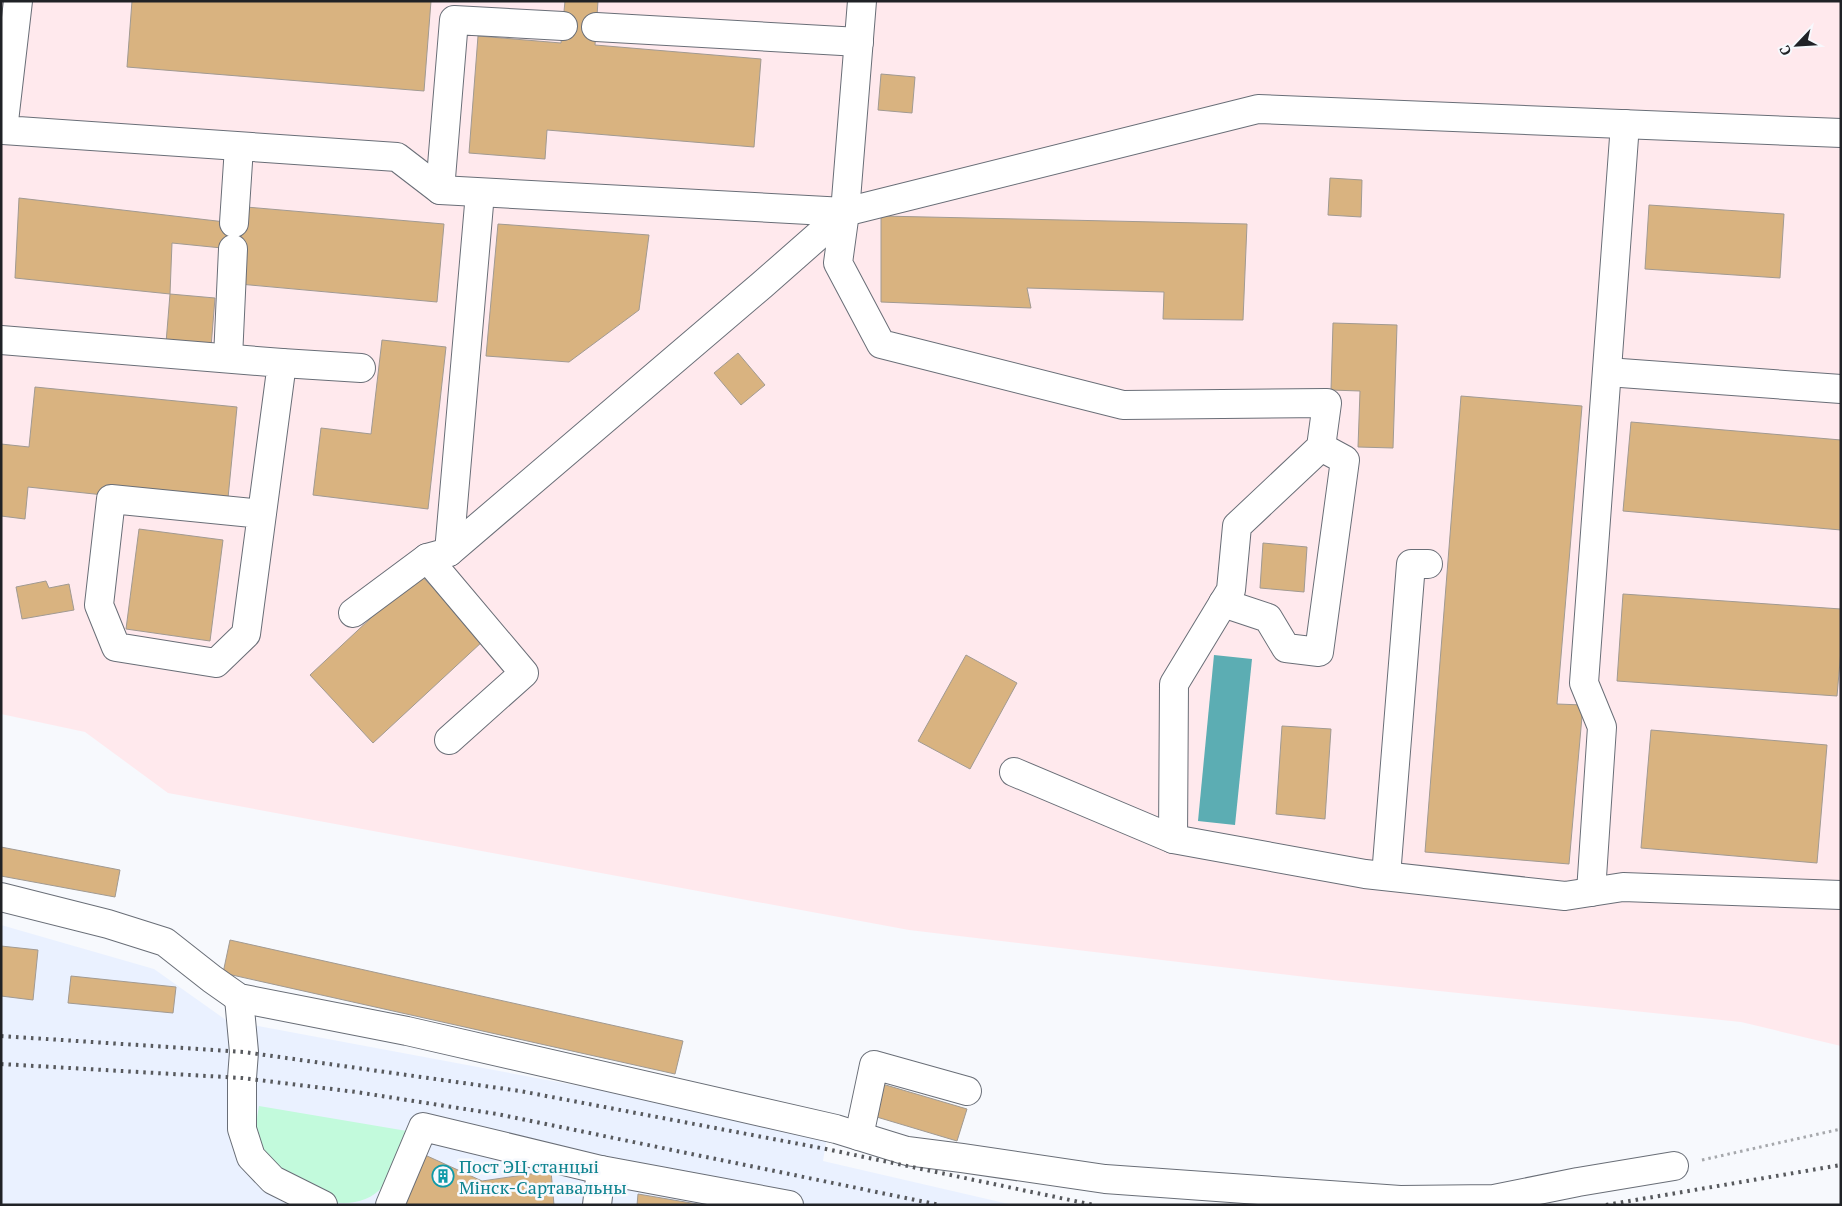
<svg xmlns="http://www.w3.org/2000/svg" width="1842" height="1206" font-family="'PT Serif',serif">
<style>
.built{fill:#eaf1ff}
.industrial{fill:#ffe9ed}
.green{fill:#c2fadc}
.water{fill:#5cadb3}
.building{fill:#d9b380;stroke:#a19a92}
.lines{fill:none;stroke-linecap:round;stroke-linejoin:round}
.minor-casing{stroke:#696e77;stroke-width:30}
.path{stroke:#a6a8ac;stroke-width:3;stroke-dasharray:2.5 4;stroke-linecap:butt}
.minor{stroke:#fff;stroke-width:28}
.rail{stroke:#57595d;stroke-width:4;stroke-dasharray:2.5 5;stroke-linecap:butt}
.labels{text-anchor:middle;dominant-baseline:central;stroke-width:5;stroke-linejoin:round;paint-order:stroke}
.culture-label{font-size:18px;fill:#0d838f;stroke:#f7f9fd;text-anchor:start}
</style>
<rect width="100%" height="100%" fill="#f7f9fd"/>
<polygon class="built" points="1,925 154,969 226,1020 697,1108 827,1137 823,1161 1013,1205 1,1205"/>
<polygon class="industrial" points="1,1 1841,1 1841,1046 1741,1022 1323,979 909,930 168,793 85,732 1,714"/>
<path class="green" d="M259,1106L407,1131C405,1147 400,1155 392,1169C389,1175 386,1181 383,1186C368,1205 341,1206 320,1199C310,1196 301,1185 293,1179C264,1155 251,1146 259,1106Z"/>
<polygon class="water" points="1214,655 1252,659 1235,825 1198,821"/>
<g class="building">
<polygon points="132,1 431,1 424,91 127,67"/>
<polygon points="565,1 598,1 595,45 761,59 754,147 547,130 545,159 469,153 478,36 561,43"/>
<polygon points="881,74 915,77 912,113 878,110"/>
<polygon points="1330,178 1362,180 1361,217 1328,215"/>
<polygon points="19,198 234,223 246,207 444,224 437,302 239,284 242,250 172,243 170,294 15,278"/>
<polygon points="1649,205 1784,214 1780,278 1645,269"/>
<polygon points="881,216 1247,224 1243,320 1163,319 1164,292 1027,288 1031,308 881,302"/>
<polygon points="498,224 649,235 639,310 569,362 486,356"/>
<polygon points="170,294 215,298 211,347 166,343"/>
<polygon points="1333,323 1397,325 1393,448 1358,447 1360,391 1331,390"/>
<polygon points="382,340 446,347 428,509 313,495 321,428 371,434"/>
<polygon points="738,353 765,385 741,405 714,373"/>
<polygon points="35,387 237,407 227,508 28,487 25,519 1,516 1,444 29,447"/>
<polygon points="1461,396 1582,406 1557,704 1583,705 1569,864 1425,852"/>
<polygon points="1631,422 1841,440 1841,530 1623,511"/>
<polygon points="139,529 223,540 210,641 126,629"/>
<polygon points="1263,543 1307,547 1304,592 1260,588"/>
<polygon points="419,573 483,641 373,743 310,675"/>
<polygon points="46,581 49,588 69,584 74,610 22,619 16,587"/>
<polygon points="1623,594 1841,609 1841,650 1837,696 1617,681"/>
<polygon points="966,655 1017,683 970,769 918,741"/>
<polygon points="1282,726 1331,729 1325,819 1276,814"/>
<polygon points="1651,730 1827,745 1817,863 1641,848"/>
<polygon points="1,847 120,870 115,897 1,876"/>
<polygon points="230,940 683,1041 675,1074 223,973"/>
<polygon points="1,946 38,950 33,1000 1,996"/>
<polygon points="71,976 176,987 173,1013 68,1003"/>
<polygon points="879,1083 967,1109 957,1141 870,1115"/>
<polygon points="425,1155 482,1181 551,1171 554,1205 402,1205"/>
<polygon points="638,1194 703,1205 637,1205"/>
</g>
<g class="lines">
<g class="minor-casing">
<g id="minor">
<polyline points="18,1 3,130 397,157 440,190 845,212 1258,109 1841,133"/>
<polyline points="862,1 845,212 838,263 881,344 1123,405 1327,403 1321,447 1237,526 1231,590 1174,684 1173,839"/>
<polyline points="596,27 859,42"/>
<polyline points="440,190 454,20 563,26"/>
<polyline points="234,223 239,147"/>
<polyline points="1,340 282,363 246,634 216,663 116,647 99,605 111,499 262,514"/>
<polyline points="228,358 233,249"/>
<polyline points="282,363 361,368"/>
<polyline points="1607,372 1841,389"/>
<polyline points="449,552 480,193"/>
<polyline points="427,558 524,673 449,740"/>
<polyline points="1223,603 1268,618 1286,648 1319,652 1345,460 1321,447"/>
<polyline points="353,613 427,558 449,552 762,285 845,212"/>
<polyline points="1014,772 1173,839 1365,874 1565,896 1623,887 1841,895"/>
<polyline points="1386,876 1411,564 1428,564"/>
<polyline points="1591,892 1602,727 1584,683 1625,124"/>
<polyline points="1,897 108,924 165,942 212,979 239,998 407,1031 836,1129 907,1151 962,1158 1105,1179 1400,1200 1494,1199 1578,1182 1674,1166"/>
<polyline points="239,998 244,1052 242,1078 242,1129 251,1157 273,1180 323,1205"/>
<polyline points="859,1136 874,1065 967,1091"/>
<polyline points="601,1170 789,1205"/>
<polyline points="390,1205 423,1127 601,1170 597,1205"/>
</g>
</g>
<polyline class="path" points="1702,1160 1841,1129"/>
<use href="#minor" class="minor"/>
<g class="rail">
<polyline points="1,1036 244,1052 520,1091 826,1149 1094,1205"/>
<polyline points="1,1064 242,1078 356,1092 497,1114 940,1205"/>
<polyline points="1606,1205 1841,1165"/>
</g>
</g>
<defs>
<g id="building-ring" transform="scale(1.125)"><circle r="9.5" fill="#f7f9fd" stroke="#0f9aa8" stroke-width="1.5"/><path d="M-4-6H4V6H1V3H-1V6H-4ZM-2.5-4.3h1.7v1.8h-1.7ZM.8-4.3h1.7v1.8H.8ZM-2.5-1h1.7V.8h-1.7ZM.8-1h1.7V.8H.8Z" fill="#0f9aa8"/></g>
</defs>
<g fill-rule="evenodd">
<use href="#building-ring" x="443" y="1176"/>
</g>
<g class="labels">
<g class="culture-label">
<text x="459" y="1166">Пост ЭЦ станцыі<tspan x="459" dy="21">Мінск-Сартавальны</tspan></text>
</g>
</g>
<rect width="1842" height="1206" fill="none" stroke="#202226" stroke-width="5"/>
<g transform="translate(1797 45) rotate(245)" stroke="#f7f9fd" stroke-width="4" paint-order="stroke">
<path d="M0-4L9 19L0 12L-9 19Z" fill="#202226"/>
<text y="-8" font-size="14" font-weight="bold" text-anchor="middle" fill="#202226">С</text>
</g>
</svg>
